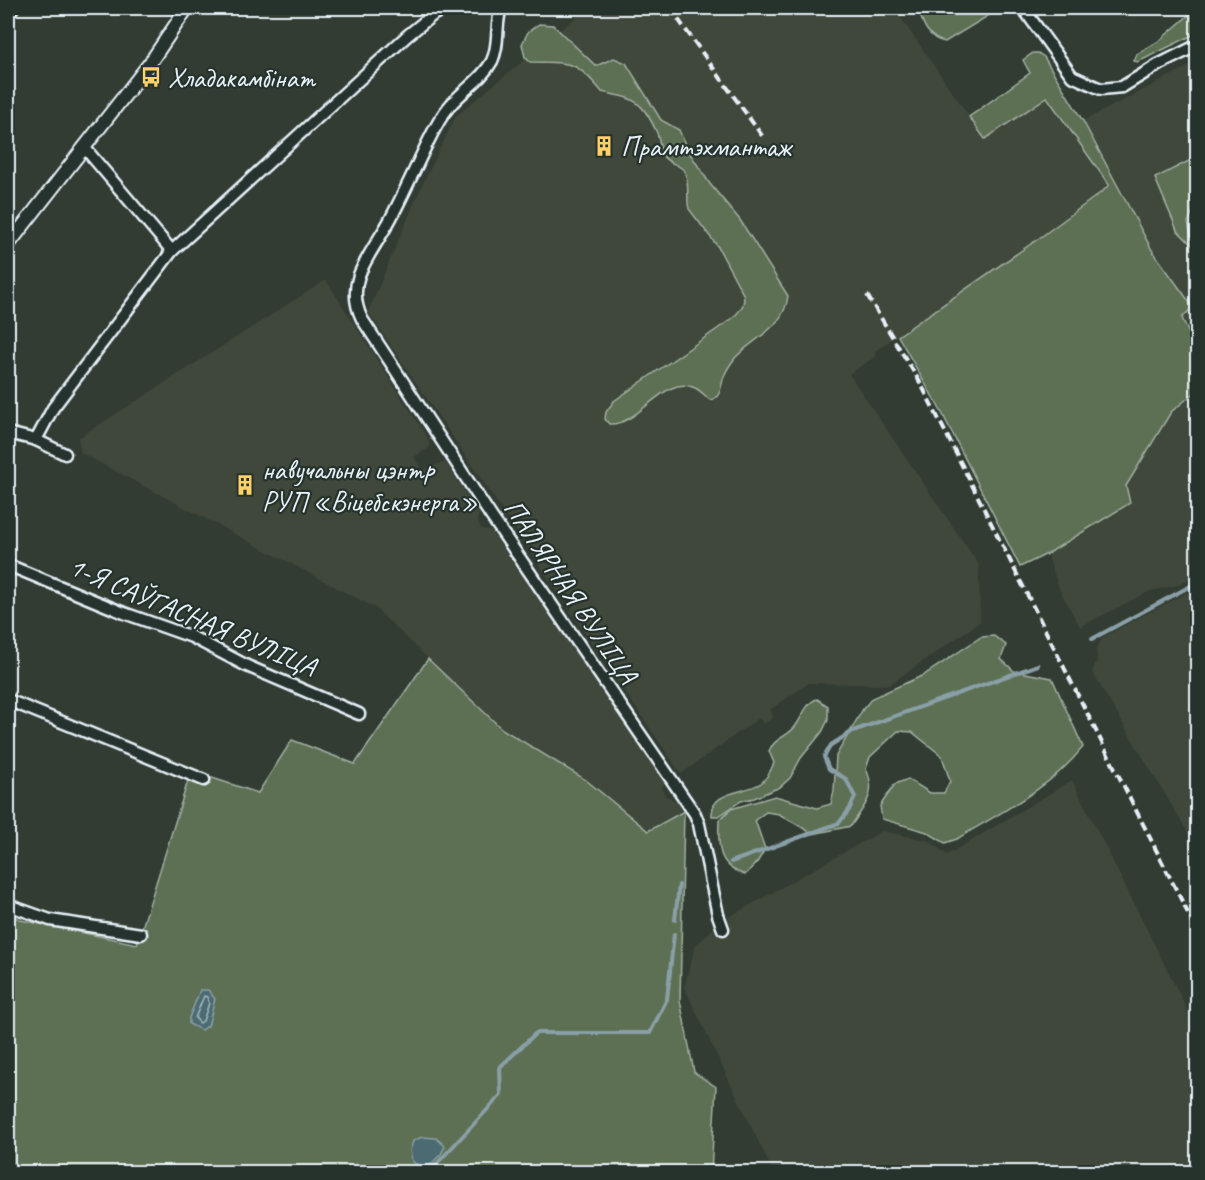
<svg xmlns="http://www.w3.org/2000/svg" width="1205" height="1180" font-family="Caveat,sans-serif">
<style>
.built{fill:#40473a}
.green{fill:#5d6f52;stroke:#a2b0a5;stroke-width:1.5}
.water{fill:#4b6a72;stroke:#8aa0a8;stroke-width:1.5}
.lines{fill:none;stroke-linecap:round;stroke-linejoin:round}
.shore{stroke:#a9bbc2;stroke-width:1.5}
.stream{stroke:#8aa0a8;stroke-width:4}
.minor-casing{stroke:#e8f1f8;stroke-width:15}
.tertiary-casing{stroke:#e8f1f8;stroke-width:16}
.minor{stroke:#26332d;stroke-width:10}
.tertiary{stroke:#26332d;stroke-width:12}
.rail{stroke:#e8f1f8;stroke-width:4;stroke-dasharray:9 4.5;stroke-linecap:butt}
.labels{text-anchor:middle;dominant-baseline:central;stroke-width:4.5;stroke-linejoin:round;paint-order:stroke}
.poi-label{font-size:28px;fill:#e8f1f8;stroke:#26332d;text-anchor:start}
.street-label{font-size:28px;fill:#e8f1f8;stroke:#26332d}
</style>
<rect width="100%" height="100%" fill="#323c33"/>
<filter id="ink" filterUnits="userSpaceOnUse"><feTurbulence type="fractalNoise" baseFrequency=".0167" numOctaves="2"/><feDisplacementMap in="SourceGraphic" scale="12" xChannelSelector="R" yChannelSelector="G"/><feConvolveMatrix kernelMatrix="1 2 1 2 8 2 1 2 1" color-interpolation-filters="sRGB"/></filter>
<g filter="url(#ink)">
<g class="built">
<polygon points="587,8 894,8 985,139 1047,97 1109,184 1103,191 1038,239 875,351 875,357 849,374 979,565 980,622 889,685 809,683 770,710 774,717 764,724 759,718 681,774 570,611 574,604 567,594 559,594 368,312 422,185 456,116"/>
<polygon points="1197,62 1197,345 1192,340 1182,318 1193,307 1152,250 1083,121"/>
<polygon points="326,280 429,440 429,448 414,457 422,470 445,462 479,513 477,521 482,529 491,531 665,781 662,789 666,796 675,800 684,811 648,832 586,780 502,729 375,608 81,453 78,438"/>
<polygon points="1197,390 1197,575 1179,585 1150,591 1080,627 1060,591 1047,554 1130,503 1126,487 1171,412"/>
<polygon points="1197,587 1197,848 1092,672 1097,661 1096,649 1103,637"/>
<polygon points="1072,780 1197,1029 1197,1172 773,1172 684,987 695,946 720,922 882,831 930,841 947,855"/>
</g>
<g class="green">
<path d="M918,8H1001L945,42C928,39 922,23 918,8Z"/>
<polygon points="1197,8 1197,33 1138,62 1134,61 1137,54 1159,41"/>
<path d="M539,24L553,25L596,66L614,58L626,63L661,120L679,130L687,149L710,184L740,220L788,296C784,329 755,336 735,358C732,362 727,369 725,374C720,384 723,397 710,400C705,396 700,390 695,388C664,373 640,426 609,424L605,419L606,412L614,401L733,318C740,310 746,305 743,294L718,247L689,209C686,198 690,183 685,172C681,164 668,164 663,156C660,149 660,140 657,133C642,100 636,99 602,92C575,59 570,63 530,62L525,57L522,44L528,32Z"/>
<polygon points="1033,53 1038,53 1044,57 1083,121 1152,250 1193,307 1182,318 1192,340 1197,345 1198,390 1171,412 1126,486 1130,503 1047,554 1020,567 942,413 898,336 1038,239 1103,191 1109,185 1047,97 985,139 969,117 1030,73 1023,60"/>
<polygon points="1197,157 1197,212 1193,211 1188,222 1193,246 1177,230 1155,178"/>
<path d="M994,636L1006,645L1001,659L1014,671L1052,678L1083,747C1051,788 1001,812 957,839L945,843L927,832L882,819L880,806L895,784L908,779L930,793H944L950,781L942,756L912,732L898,731L870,757L866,769C878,794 864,806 851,826L813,834L779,814L766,812L755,820L765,849L758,861L745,875C717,866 718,846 719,820L731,809L775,796L817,808L831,804L834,791L836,756L863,709L872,698L924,675L981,637Z"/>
<polygon points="428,659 502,729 586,780 648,831 684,811 680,1000 694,1072 716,1087 711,1172 8,1172 8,913 21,920 137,944 191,771 258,793 292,740 355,764"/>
<path d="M817,699L828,706V720L822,732L801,758L790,778L780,787L754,798L741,801L719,816H712C710,790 745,794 761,783C768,778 771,770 774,763L769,751C774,739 786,737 794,728C802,719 805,703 817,699Z"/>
</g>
<g class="water">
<polygon points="200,990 208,990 215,999 208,1026 201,1030 189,1024 189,1018"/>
<polygon points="422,1137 436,1138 445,1146 441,1154 429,1166 419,1166 412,1161 410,1151 413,1141"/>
</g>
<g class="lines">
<polygon class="shore" points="204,996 207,997 209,1003 203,1021 200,1023 195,1018"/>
<g class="stream">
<polyline points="1092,639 1198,582"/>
<polyline points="731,862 839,823 849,810 855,797 846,779 829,769 824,757 831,745 853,731 1038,665"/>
<polyline points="675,920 679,885"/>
<polyline points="429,1172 501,1095 500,1067 536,1033 650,1033 667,999 674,934"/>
</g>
<g class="minor-casing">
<g id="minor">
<path d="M501,8C495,25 500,44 492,61C482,80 461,91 448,108C438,120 432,134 425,148C414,171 403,195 391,218C381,237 367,255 359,275C354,290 355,305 362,319L491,516L695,814L699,824L718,915L723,929"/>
<polyline points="1023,8 1072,76 1101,89 1122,87 1158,65 1198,45"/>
<polyline points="8,13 13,8"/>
<polyline points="84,147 172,251"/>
<polyline points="8,433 36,440 65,454"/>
<polyline points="36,440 53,408 172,251 408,35 434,14 446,8"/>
<polyline points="8,565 124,613 192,637 247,666 359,714"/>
<polyline points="8,700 204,780"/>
<polyline points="8,905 50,920 141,934"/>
</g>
</g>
<g class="tertiary-casing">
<polyline id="tertiary" points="8,245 150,63 187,8"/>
</g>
<use href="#minor" class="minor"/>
<use href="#tertiary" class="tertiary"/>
<g class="rail">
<polyline points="670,8 763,137"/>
<polyline points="867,295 921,384 1198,933"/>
</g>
</g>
</g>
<defs>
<g id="bus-bare" transform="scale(1.62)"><path d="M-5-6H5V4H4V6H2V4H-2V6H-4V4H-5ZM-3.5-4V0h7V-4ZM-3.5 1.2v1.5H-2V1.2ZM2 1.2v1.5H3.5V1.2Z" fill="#ffd166" stroke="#26332d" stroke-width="2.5" paint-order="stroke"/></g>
<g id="building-bare" transform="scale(1.62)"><path d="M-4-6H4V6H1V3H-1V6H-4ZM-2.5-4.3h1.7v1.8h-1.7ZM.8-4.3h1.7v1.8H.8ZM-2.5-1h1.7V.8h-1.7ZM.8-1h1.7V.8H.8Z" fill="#ffd166" stroke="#26332d" stroke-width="2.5" paint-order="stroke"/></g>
</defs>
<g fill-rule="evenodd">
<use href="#bus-bare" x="151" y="77"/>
<use href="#building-bare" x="604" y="146"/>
<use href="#building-bare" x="245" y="485"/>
</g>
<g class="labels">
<g class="poi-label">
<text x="168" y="77">Хладакамбінат</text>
<text x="621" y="146">Прамтэхмантаж</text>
<text x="262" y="469">навучальны цэнтр<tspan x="262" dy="32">РУП «Віцебскэнерга»</tspan></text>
</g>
<g class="street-label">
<text transform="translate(571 591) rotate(56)">ПАЛЯРНАЯ ВУЛІЦА</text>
<text transform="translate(193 616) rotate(23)">1-Я САЎГАСНАЯ ВУЛІЦА</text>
</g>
</g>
<rect width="1205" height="1180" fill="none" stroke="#26332d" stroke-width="30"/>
<rect x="15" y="15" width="1175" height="1150" fill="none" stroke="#e8f1f8" stroke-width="2" filter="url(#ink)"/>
</svg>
